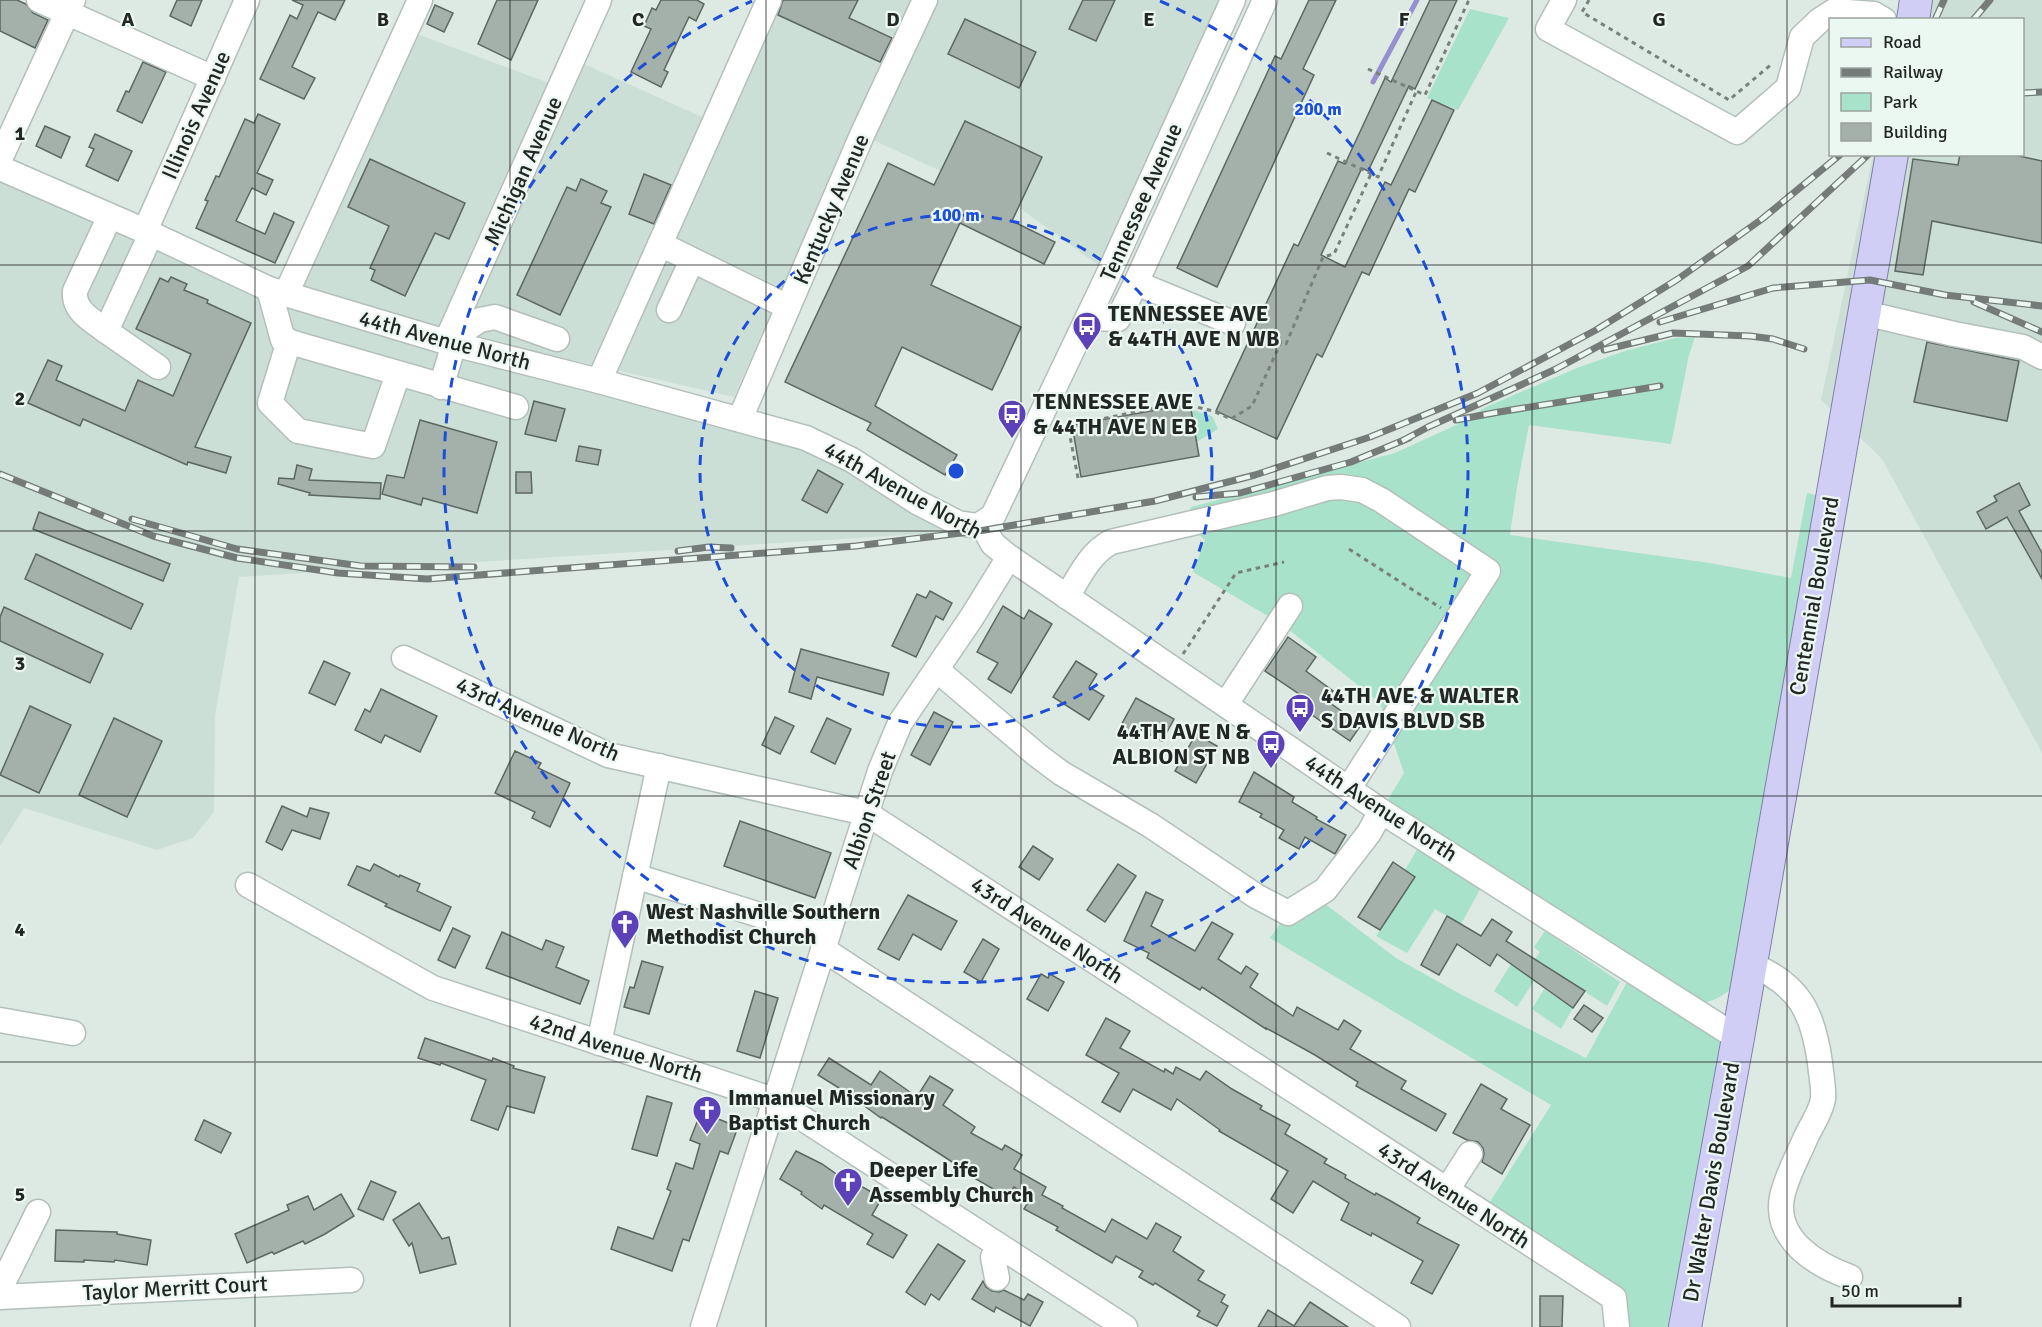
<svg xmlns="http://www.w3.org/2000/svg" width="2042" height="1327" font-family="Signika,sans-serif">
<style>
.built{fill:#ccdfd6}
.green{fill:#a9e2ca}
.lines{fill:none;stroke-linecap:round;stroke-linejoin:round}
.stream{stroke:#9790d0;stroke-width:5}
.building{fill:#a4b0aa;stroke:#5c6762;stroke-width:1.5}
.minor-casing{stroke:#b3bfba;stroke-width:27}
.major-casing{stroke:#807ea9;stroke-width:34}
.path{stroke:#79817d;stroke-width:3;stroke-dasharray:4.5 4.5;stroke-linecap:butt}
.minor{stroke:#fff;stroke-width:24}
.major{stroke:#d1cef6;stroke-width:32}
.rail-casing{stroke:#747b78;stroke-width:7}
.rail{stroke:#ebf7f1;stroke-width:4.5;stroke-dasharray:14;stroke-linecap:butt}
.grid{fill:none;stroke:#222624;stroke-width:1.5;stroke-opacity:0.55}
.ring{fill:none;stroke:#1d4ed8;stroke-width:3;stroke-dasharray:10 8}
.labels{text-anchor:middle;dominant-baseline:central;stroke-width:4.5;stroke-linejoin:round;paint-order:stroke}
.street-label{font-size:22px;fill:#222624;stroke:#ebf7f1}
.poi-label{font-size:22px;font-weight:bold;fill:#222624;stroke:#ebf7f1;text-anchor:start}
.grid-label{font-size:20px;text-anchor:middle;font-weight:bold;fill:#222624;stroke:#ebf7f1;stroke-width:4.5;stroke-linejoin:round;paint-order:stroke}
.centre{fill:#1d4ed8;stroke:#ebf7f1;stroke-width:3}
.ring-label{font-size:18px;text-anchor:middle;font-weight:bold;fill:#1d4ed8;stroke:#ebf7f1;stroke-width:4.5;stroke-linejoin:round;paint-order:stroke}
</style>
<rect width="100%" height="100%" fill="#ddeae4"/>
<g class="built">
<polygon points="769,0 1243,0 1109,273 1017,206 862,135 833,173 734,397 307,299 740,419 985,530 239,577 215,716 214,812 193,838 157,850 24,808 0,846 0,168 286,294 406,30 560,87 573,59 713,122"/>
<polygon points="1906,0 2042,0 2042,753 1882,459 1821,400 1873,155 2022,154 2022,20 1902,19"/>
</g>
<g class="green">
<polygon points="1470,9 1509,18 1458,110 1427,98"/>
<path d="M1695,337L1689,355L1671,444L1529,425L1517,487L1510,535L1710,563L1791,578L1807,493L1831,498L1733,987C1719,1000 1707,1003 1689,1006L1738,1038L1685,1327H1617L1614,1298L1483,1213L1551,1105L1270,938L1288,913L1316,897L1396,958L1462,995L1586,1058L1633,971L1381,811L1404,773L1380,703L1283,625L1193,572L1205,540L1184,521L1191,507L1395,453L1456,425L1486,407L1577,368L1625,351L1675,338Z"/>
<polygon points="1189,409 1212,416 1218,429 1195,443"/>
<polygon points="1418,848 1481,888 1461,924 1435,909 1407,953 1376,936 1414,877 1405,870"/>
<polygon points="1545,931 1620,982 1607,1006 1535,959 1540,952 1534,947"/>
<polygon points="1511,964 1534,981 1517,1007 1494,991"/>
<polygon points="1544,989 1573,1008 1561,1029 1532,1009"/>
</g>
<g class="lines">
<polyline class="stream" points="1373,82 1417,0"/>
</g>
<g class="building">
<polygon points="0,0 17,0 26,4 33,13 48,20 35,48 0,31"/>
<polygon points="177,0 202,0 191,26 170,16"/>
<polygon points="292,0 345,0 335,20 318,12 292,67 315,78 304,99 260,79 290,15 297,19 303,5"/>
<polygon points="497,0 538,0 511,60 478,44"/>
<polygon points="661,0 697,0 704,4 696,21 689,17 664,70 668,72 661,87 631,72 651,29 644,26 652,8 656,10"/>
<polygon points="783,0 858,0 849,18 892,38 880,62 778,15"/>
<polygon points="1083,0 1115,0 1096,41 1069,29"/>
<polygon points="1309,0 1336,0 1303,69 1314,75 1217,287 1177,268 1275,56 1281,59"/>
<polygon points="1430,0 1457,0 1415,89 1409,86 1368,171 1362,168 1321,255 1345,267 1385,182 1391,185 1432,100 1454,110 1415,192 1409,189 1369,275 1362,272 1322,357 1317,354 1277,439 1216,411 1294,244 1298,246 1338,161 1345,164 1385,78 1391,82"/>
<polygon points="435,5 453,13 444,32 427,24"/>
<polygon points="965,19 1036,52 1019,88 948,54"/>
<polygon points="143,62 166,72 142,123 117,111 126,91 129,92"/>
<polygon points="258,114 280,124 257,173 273,180 266,195 252,188 236,221 265,234 274,213 294,222 275,263 196,228 208,201 205,200 216,176 219,177 245,119 254,123"/>
<polygon points="965,121 1042,157 1012,221 1055,242 1044,264 960,223 931,285 1021,327 1003,367 992,390 902,347 875,406 957,455 945,475 867,430 871,423 785,382 888,163 934,185"/>
<polygon points="45,126 70,137 61,158 36,146"/>
<polygon points="95,134 132,151 118,181 86,166 94,149 89,147"/>
<polygon points="1960,154 2010,154 2042,161 2042,243 1932,221 1923,275 1895,271 1913,159 1958,165"/>
<polygon points="370,159 465,203 449,239 435,233 405,296 371,280 375,270 370,268 389,226 348,207"/>
<polygon points="644,174 671,185 654,224 629,214"/>
<polygon points="581,179 607,191 601,203 611,207 560,315 517,295 567,187 576,191"/>
<polygon points="171,277 187,284 184,290 208,300 207,303 251,323 195,447 231,457 226,473 188,462 187,465 83,419 80,426 28,403 48,360 62,366 56,380 125,411 138,380 173,396 191,354 136,329 160,278 168,282"/>
<polygon points="1927,342 2019,361 2007,421 1914,402"/>
<polygon points="534,401 565,409 556,441 525,434"/>
<polygon points="1190,404 1199,456 1081,477 1072,425"/>
<polygon points="420,420 497,442 477,513 423,498 421,505 382,494 387,475 404,478"/>
<polygon points="579,446 601,450 598,465 576,461"/>
<polygon points="297,465 312,469 309,480 381,483 380,499 309,495 310,493 278,484 279,478 294,479"/>
<polygon points="818,470 843,484 827,513 802,500"/>
<polygon points="516,472 531,472 532,493 516,493"/>
<polygon points="2019,483 2030,505 2019,511 2042,553 2042,579 2007,517 1986,529 1977,512 1997,501 1994,496"/>
<polygon points="39,512 170,564 163,581 33,529"/>
<polygon points="36,554 143,604 131,629 25,579"/>
<polygon points="930,591 952,603 943,620 936,616 916,657 892,646 917,594 926,598"/>
<polygon points="1003,606 1024,619 1029,610 1052,624 1011,693 988,679 998,663 977,652"/>
<polygon points="4,607 103,654 90,683 0,641 0,617"/>
<polygon points="1288,637 1316,657 1306,671 1333,691 1326,700 1361,725 1350,741 1293,702 1299,694 1265,671"/>
<polygon points="801,649 889,673 883,695 817,677 811,699 789,692"/>
<polygon points="324,661 350,673 335,705 309,693"/>
<polygon points="1076,661 1097,674 1089,687 1104,696 1089,720 1053,697"/>
<polygon points="381,689 437,716 420,752 385,735 381,743 355,730 365,709 370,712"/>
<polygon points="1136,698 1174,719 1162,741 1136,727 1132,735 1119,729"/>
<polygon points="30,706 71,725 39,793 0,775"/>
<polygon points="934,712 953,722 930,765 911,755"/>
<polygon points="775,717 794,726 780,754 762,745"/>
<polygon points="114,718 162,741 127,817 79,795"/>
<polygon points="827,718 851,729 835,764 811,752"/>
<polygon points="1196,734 1217,746 1196,783 1175,771"/>
<polygon points="515,751 541,763 538,768 570,783 550,827 532,818 535,812 495,793"/>
<polygon points="1254,772 1294,797 1292,802 1317,817 1316,819 1346,835 1335,854 1305,837 1299,849 1279,838 1284,830 1260,817 1262,814 1239,802"/>
<polygon points="282,806 307,817 310,808 329,813 320,839 292,830 282,850 266,842"/>
<polygon points="740,821 831,853 815,898 724,866"/>
<polygon points="1033,846 1053,859 1039,880 1019,867"/>
<polygon points="1393,862 1415,877 1380,930 1358,917"/>
<polygon points="374,864 399,877 400,875 420,884 417,891 451,907 440,931 385,906 387,904 348,885 357,866 370,871"/>
<polygon points="1118,864 1136,876 1105,922 1087,910"/>
<polygon points="1146,892 1163,900 1151,926 1195,951 1212,922 1233,934 1218,959 1241,974 1246,966 1258,974 1250,987 1293,1016 1297,1007 1338,1030 1344,1020 1361,1031 1350,1049 1406,1081 1401,1089 1446,1114 1436,1131 1356,1086 1358,1082 1315,1055 1266,1028 1266,1029 1202,987 1200,990 1147,958 1149,953 1124,941"/>
<polygon points="908,895 957,921 941,950 913,934 899,960 878,949"/>
<polygon points="1447,916 1481,936 1492,919 1512,932 1506,941 1585,991 1573,1008 1497,954 1490,966 1457,944 1439,975 1421,965"/>
<polygon points="453,928 470,936 455,968 438,960"/>
<polygon points="502,932 542,950 546,940 564,947 556,967 589,981 580,1004 486,968"/>
<polygon points="983,939 999,949 981,982 964,972"/>
<polygon points="642,961 663,967 649,1014 624,1007 630,987 634,988"/>
<polygon points="1041,974 1048,978 1050,974 1064,982 1048,1011 1027,999"/>
<polygon points="755,991 778,998 760,1058 737,1051"/>
<polygon points="1584,1005 1603,1018 1592,1032 1574,1019"/>
<polygon points="1106,1018 1130,1031 1120,1048 1164,1072 1165,1069 1173,1074 1176,1067 1200,1080 1206,1071 1232,1089 1262,1106 1260,1109 1290,1125 1285,1134 1327,1159 1324,1163 1346,1175 1345,1178 1375,1195 1376,1193 1389,1200 1420,1218 1417,1223 1459,1245 1432,1294 1411,1283 1423,1261 1372,1233 1371,1236 1341,1220 1349,1203 1313,1181 1293,1213 1271,1199 1288,1171 1219,1131 1220,1130 1177,1099 1171,1110 1133,1089 1120,1112 1102,1102 1119,1073 1086,1055"/>
<polygon points="425,1038 492,1061 493,1058 514,1066 513,1068 545,1077 534,1113 507,1106 498,1130 471,1120 486,1080 441,1063 440,1065 418,1058"/>
<polygon points="829,1058 871,1085 880,1071 917,1097 930,1076 953,1090 943,1105 975,1127 971,1133 1002,1150 1005,1145 1022,1155 1014,1169 1046,1187 1042,1195 1063,1206 1062,1208 1105,1232 1112,1219 1147,1239 1156,1223 1181,1237 1173,1251 1204,1271 1198,1280 1225,1295 1221,1302 1228,1306 1217,1326 1197,1316 1200,1311 1155,1283 1153,1285 1139,1277 1143,1271 1116,1256 1112,1263 1056,1230 1058,1227 1024,1209 1031,1197 1014,1187 1007,1197 962,1171 963,1169 940,1154 882,1117 881,1118 859,1102 860,1101 818,1075"/>
<polygon points="1481,1084 1507,1099 1501,1109 1530,1125 1502,1174 1482,1162 1484,1154 1483,1148 1478,1142 1467,1140 1453,1133"/>
<polygon points="647,1096 672,1103 657,1156 632,1149"/>
<polygon points="701,1112 738,1127 728,1154 720,1151 689,1241 683,1239 672,1271 611,1249 618,1227 653,1239 671,1191 667,1189 676,1163 693,1169 700,1144 690,1140"/>
<polygon points="204,1120 231,1133 221,1153 195,1140"/>
<polygon points="796,1151 822,1164 859,1190 861,1186 882,1198 872,1215 907,1235 893,1258 867,1244 873,1234 824,1205 822,1209 801,1194 802,1192 780,1179"/>
<polygon points="371,1181 396,1192 383,1220 358,1209"/>
<polygon points="341,1194 354,1216 325,1234 305,1244 303,1241 274,1254 272,1252 247,1263 235,1234 289,1210 287,1205 308,1196 314,1210"/>
<polygon points="419,1203 442,1239 449,1237 456,1264 420,1273 412,1243 409,1246 393,1220"/>
<polygon points="56,1230 117,1232 117,1234 151,1240 147,1265 115,1260 114,1262 84,1260 84,1262 55,1261"/>
<polygon points="938,1244 965,1261 939,1300 931,1294 925,1305 906,1292"/>
<polygon points="983,1281 986,1287 992,1291 999,1292 1004,1290 1024,1300 1028,1294 1043,1302 1030,1326 996,1307 994,1312 972,1299"/>
<polygon points="1540,1296 1563,1296 1562,1327 1540,1327"/>
<polygon points="1310,1302 1348,1327 1258,1327 1268,1310 1294,1326"/>
</g>
<g class="lines">
<g class="minor-casing">
<g id="minor">
<polyline points="39,0 213,78"/>
<polyline points="1564,0 1548,29 1737,132 1788,88 1802,37 1820,20 1834,11 1874,14 1884,20"/>
<polyline points="0,159 73,0"/>
<polyline points="0,168 145,231 269,289 446,342 599,381 806,438 852,460 917,502 958,523 978,526 985,530 993,544 1009,557 1381,811 1738,1038"/>
<polyline points="145,231 247,0"/>
<polyline points="151,234 106,331 158,367"/>
<polyline points="660,244 788,307"/>
<polyline points="269,289 283,340 516,407"/>
<polyline points="286,294 420,0"/>
<polyline points="669,310 692,260"/>
<polyline points="1864,313 1954,334 2023,347 2042,357"/>
<polyline points="1088,318 1118,319 1136,283"/>
<polyline points="1233,323 1136,283 1265,0"/>
<path d="M106,331C92,320 73,311 75,291L110,216"/>
<polyline points="289,341 270,403 298,431 373,446 398,374"/>
<polyline points="446,342 599,0"/>
<polyline points="446,342 480,320 495,317 557,339"/>
<polyline points="599,381 769,0"/>
<polyline points="441,387 454,344"/>
<polyline points="740,419 862,135 925,0"/>
<polyline points="978,526 993,516 1109,273 1233,0"/>
<path d="M1067,597C1079,577 1090,553 1111,542L1274,504L1327,488L1341,487L1362,490L1381,500L1488,571L1349,788"/>
<polyline points="404,658 608,755 866,813 1614,1298 1617,1327"/>
<polyline points="937,670 1037,755 1061,773 1150,825 1256,896 1288,913 1325,890 1369,833 1381,811"/>
<polyline points="1226,704 1290,606"/>
<polyline points="635,876 827,936"/>
<polyline points="248,885 433,988 774,1100 1125,1327"/>
<polyline points="823,949 1398,1327"/>
<path d="M1750,964C1799,984 1813,1012 1820,1063C1821,1074 1824,1088 1823,1099C1821,1112 1811,1126 1806,1137C1798,1156 1786,1177 1782,1197C1774,1239 1816,1265 1850,1277"/>
<polyline points="0,1020 73,1033"/>
<polyline points="599,1043 659,766"/>
<polyline points="1447,1190 1470,1154"/>
<polyline points="997,1278 993,1257 1000,1247"/>
<polyline points="0,1289 38,1212"/>
<polyline points="0,1297 351,1280"/>
<polyline points="703,1327 880,771 900,723 972,617 1009,557"/>
</g>
</g>
<g class="major-casing">
<g id="major">
<polyline points="1913,20 1916,0"/>
<polyline points="1685,1327 1738,1038 1892,154"/>
</g>
</g>
<g class="path">
<polyline points="1589,0 1582,12 1729,100 1773,63"/>
<polyline points="1368,69 1425,95 1468,2 1464,0"/>
<polyline points="1327,153 1378,177 1416,92"/>
<polyline points="1078,478 1068,426 1187,401 1188,405 1213,411 1231,419 1252,406 1281,342 1286,344 1323,257 1334,254 1371,174"/>
<polyline points="1349,549 1441,608"/>
<polyline points="1183,654 1236,573 1284,562"/>
</g>
<use href="#minor" class="minor"/>
<use href="#major" class="major"/>
<g class="rail-casing">
<g id="rail">
<polyline points="1935,20 1944,0"/>
<polyline points="1973,20 1990,0"/>
<polyline points="2022,93 2042,92"/>
<polyline points="1974,302 2042,332"/>
<polyline points="1660,322 1773,288 1870,280 1945,295 2042,306"/>
<polyline points="1604,350 1673,333 1750,336 1773,339 1804,349"/>
<polyline points="1456,420 1499,412 1660,386"/>
<polyline points="1402,441 1428,427 1556,369 1748,266 1869,154"/>
<polyline points="0,474 153,536 237,558 338,573 427,579 856,546 985,530 1061,517 1155,501 1255,475 1370,437 1478,393 1596,330 1678,279 1762,219 1841,154"/>
<polyline points="1196,497 1240,493 1351,462 1409,438"/>
<polyline points="132,519 237,549 361,566 474,567"/>
<polyline points="678,551 709,547 731,548"/>
</g>
</g>
<use href="#rail" class="rail"/>
</g>
<path class="grid" d="M255,0V1327M510,0V1327M766,0V1327M1021,0V1327M1276,0V1327M1532,0V1327M1787,0V1327M0,265H2042M0,531H2042M0,796H2042M0,1062H2042"/>
<g class="ring">
<circle cx="956" cy="471" r="256"/>
<path d="M1160 1A512 512 0 1 1 752 1"/>
</g>
<defs>
<g id="bus-pin" transform="scale(1.5)"><path d="M0 17L-7.5 6A9.5 9.5 0 1 1 7.5 6Z" fill="#5d41b9" stroke="#ebf7f1"/><path d="M-5-6H5V4H4V6H2V4H-2V6H-4V4H-5ZM-3.5-4V0h7V-4ZM-3.5 1.2v1.5H-2V1.2ZM2 1.2v1.5H3.5V1.2Z" fill="#fff"/></g>
<g id="church-pin" transform="scale(1.5)"><path d="M0 17L-7.5 6A9.5 9.5 0 1 1 7.5 6Z" fill="#5d41b9" stroke="#ebf7f1"/><path d="M-1.2-6h2.4v3.5h3.3v2.4h-3.3V6h-2.4V-.1h-3.3v-2.4h3.3Z" fill="#fff"/></g>
</defs>
<g fill-rule="evenodd">
<use href="#bus-pin" x="1087" y="326"/>
<use href="#bus-pin" x="1012" y="414"/>
<use href="#bus-pin" x="1300" y="708"/>
<use href="#bus-pin" x="1271" y="744"/>
<use href="#church-pin" x="625" y="924"/>
<use href="#church-pin" x="707" y="1110"/>
<use href="#church-pin" x="848" y="1182"/>
</g>
<g class="labels">
<g class="street-label">
<text transform="translate(196 115) rotate(-66)">Illinois Avenue</text>
<text transform="translate(523 171) rotate(-66)">Michigan Avenue</text>
<text transform="translate(1141 202) rotate(-66)">Tennessee Avenue</text>
<text transform="translate(831 209) rotate(-67)">Kentucky Avenue</text>
<text transform="translate(445 340) rotate(15)">44th Avenue North</text>
<text transform="translate(903 490) rotate(29)">44th Avenue North</text>
<text transform="translate(1814 596) rotate(-80)">Centennial Boulevard</text>
<text transform="translate(538 719) rotate(24)">43rd Avenue North</text>
<text transform="translate(1381 808) rotate(33)">44th Avenue North</text>
<text transform="translate(869 810) rotate(-71)">Albion Street</text>
<text transform="translate(1047 930) rotate(33)">43rd Avenue North</text>
<text transform="translate(616 1048) rotate(18)">42nd Avenue North</text>
<text transform="translate(1711 1182) rotate(-80)">Dr Walter Davis Boulevard</text>
<text transform="translate(1454 1195) rotate(33)">43rd Avenue North</text>
<text transform="translate(175 1288) rotate(-3)">Taylor Merritt Court</text>
</g>
<g class="poi-label">
<text x="1108" y="313">TENNESSEE AVE<tspan x="1108" dy="25">&amp; 44TH AVE N WB</tspan></text>
<text x="1033" y="401">TENNESSEE AVE<tspan x="1033" dy="25">&amp; 44TH AVE N EB</tspan></text>
<text x="1321" y="695">44TH AVE &amp; WALTER<tspan x="1321" dy="25">S DAVIS BLVD SB</tspan></text>
<text x="1250" y="731" text-anchor="end">44TH AVE N &amp;<tspan x="1250" dy="25">ALBION ST NB</tspan></text>
<text x="646" y="911">West Nashville Southern<tspan x="646" dy="25">Methodist Church</tspan></text>
<text x="728" y="1097">Immanuel Missionary<tspan x="728" dy="25">Baptist Church</tspan></text>
<text x="869" y="1169">Deeper Life<tspan x="869" dy="25">Assembly Church</tspan></text>
</g>
</g>
<g class="grid-label">
<text x="128" y="26">A</text>
<text x="383" y="26">B</text>
<text x="638" y="26">C</text>
<text x="893" y="26">D</text>
<text x="1149" y="26">E</text>
<text x="1404" y="26">F</text>
<text x="1659" y="26">G</text>
<text x="20" y="140">1</text>
<text x="20" y="405">2</text>
<text x="20" y="670">3</text>
<text x="20" y="936">4</text>
<text x="20" y="1201">5</text>
</g>
<circle cx="956" cy="471" r="9" class="centre"/>
<g class="ring-label">
<text x="1318" y="115">200 m</text>
<text x="956" y="221">100 m</text>
</g>
<rect x="1829" y="18" width="195" height="138" fill="#ebf7f1" stroke="#9ba39f" stroke-width="1.5"/>
<rect x="1841" y="38" width="30" height="9" fill="#d1cef6" stroke="#9ba39f" stroke-width="1.5"/>
<text x="1883" y="48" font-size="18" fill="#222624">Road</text>
<rect x="1841" y="68" width="30" height="9" fill="#747b78" stroke="#9ba39f" stroke-width="1.5"/>
<text x="1883" y="78" font-size="18" fill="#222624">Railway</text>
<rect x="1841" y="93" width="30" height="18" fill="#a9e2ca" stroke="#9ba39f" stroke-width="1.5"/>
<text x="1883" y="108" font-size="18" fill="#222624">Park</text>
<rect x="1841" y="123" width="30" height="18" fill="#a4b0aa" stroke="#9ba39f" stroke-width="1.5"/>
<text x="1883" y="138" font-size="18" fill="#222624">Building</text>
<path d="M1832 1297v9h128v-9" fill="none" stroke="#222624" stroke-width="3"/>
<text x="1841" y="1297" font-size="18" fill="#222624" stroke="#ebf7f1" stroke-width="4.5" paint-order="stroke">50 m</text>
</svg>
